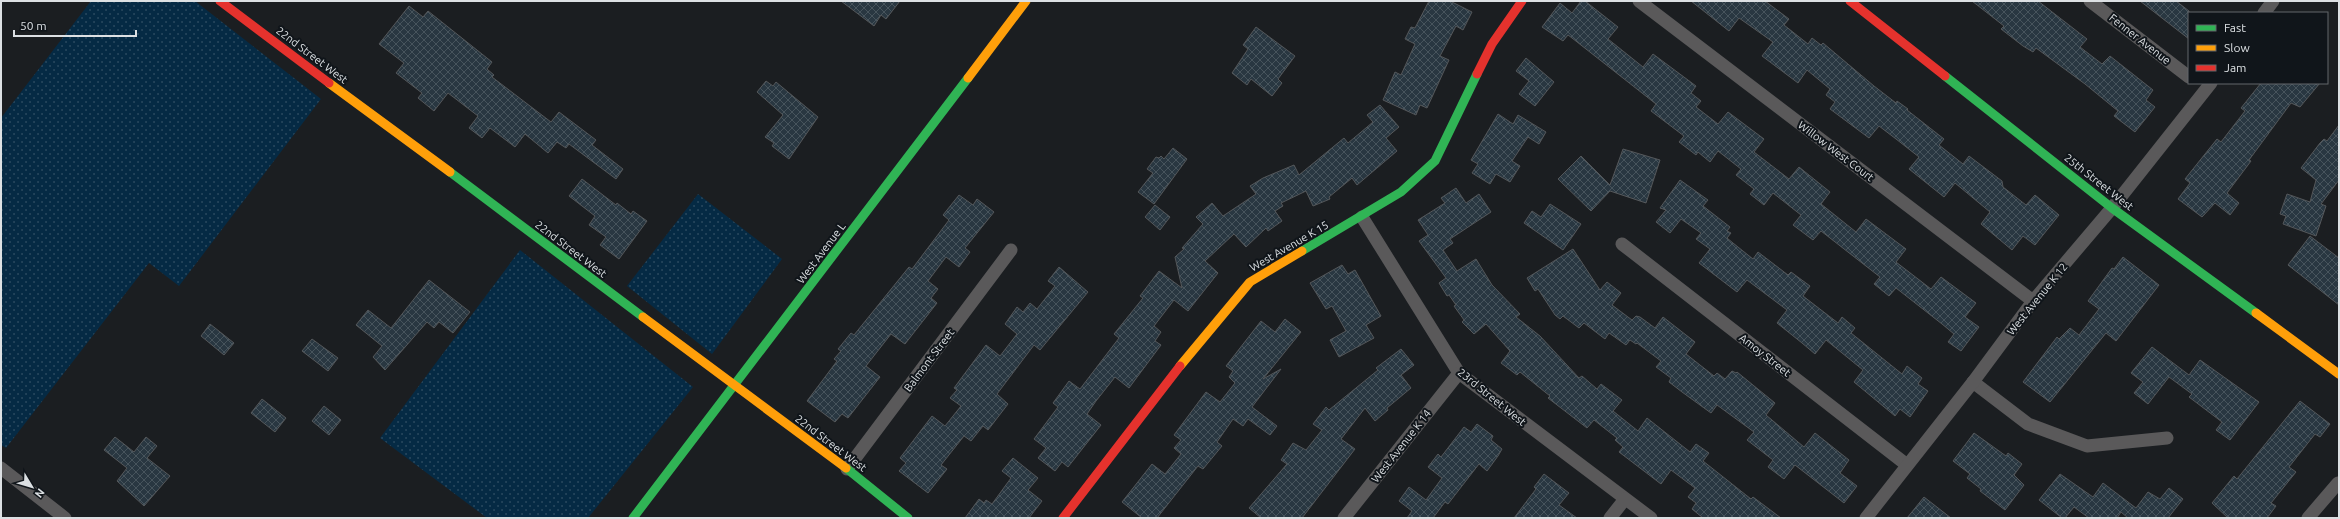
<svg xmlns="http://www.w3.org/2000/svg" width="2340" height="519" font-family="Ubuntu,sans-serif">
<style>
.grass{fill:url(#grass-dots)}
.building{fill:url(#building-cross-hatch);stroke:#54575a}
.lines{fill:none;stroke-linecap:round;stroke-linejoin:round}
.street{stroke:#5a595a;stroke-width:13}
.fast{stroke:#30b455;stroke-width:9}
.slow{stroke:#ff9f0a;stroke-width:9}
.jam{stroke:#e5322d;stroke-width:9}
.labels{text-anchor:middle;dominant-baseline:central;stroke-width:4;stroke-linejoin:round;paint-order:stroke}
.street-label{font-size:11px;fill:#dce0e3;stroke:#10151a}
</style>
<defs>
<pattern id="grass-dots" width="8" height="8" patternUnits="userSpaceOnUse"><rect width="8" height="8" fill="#052a44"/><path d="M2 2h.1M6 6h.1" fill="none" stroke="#29495f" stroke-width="1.8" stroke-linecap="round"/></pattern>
<pattern id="building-cross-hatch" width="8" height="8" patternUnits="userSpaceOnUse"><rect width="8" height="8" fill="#293741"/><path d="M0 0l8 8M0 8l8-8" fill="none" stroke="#47545c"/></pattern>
</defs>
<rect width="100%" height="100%" fill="#1b1e21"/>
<g class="grass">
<polygon points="91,1 195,1 321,99 179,286 149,263 6,448 1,445 1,118"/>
<polygon points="698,194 782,259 712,354 627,286"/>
<polygon points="520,250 693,387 588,518 487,518 380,438"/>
</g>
<g class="building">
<polygon points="841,1 900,1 886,19 881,15 874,26"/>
<polygon points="1429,1 1450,1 1472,12 1463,30 1456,26 1440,56 1449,60 1427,108 1420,105 1416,115 1383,100 1395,72 1401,75 1415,44 1405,39 1411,27 1415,28"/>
<polygon points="1581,1 1585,1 1618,27 1608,39 1643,67 1653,54 1696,86 1691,93 1701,101 1696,107 1718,124 1728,112 1764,139 1754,152 1789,179 1799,167 1830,192 1821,204 1856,232 1866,219 1906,249 1896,262 1931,289 1941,277 1976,303 1965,317 1979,327 1961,351 1948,342 1954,334 1942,324 1896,288 1889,296 1874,284 1880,277 1821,231 1813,240 1793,225 1801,215 1773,193 1764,205 1750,194 1754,189 1736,175 1741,169 1718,151 1710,162 1698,152 1696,155 1679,142 1684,136 1651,111 1656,104 1572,38 1568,35 1563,41 1542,27 1560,3 1572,13"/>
<polygon points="1691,1 1765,1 1789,19 1784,25 1808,44 1812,38 1821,45 1823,43 1874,86 1896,103 1897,101 1908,109 1907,110 1944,139 1939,145 1963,164 1969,156 2002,181 2003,187 2026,205 2035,195 2059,215 2035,245 2023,236 2012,250 1981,224 1990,212 1955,183 1944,197 1909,169 1919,157 1896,139 1879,126 1869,138 1830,109 1835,102 1826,95 1830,89 1807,70 1798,83 1762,56 1773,42 1739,18 1729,31"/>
<polygon points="1972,1 2038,1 2087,39 2080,47 2102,64 2110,56 2153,90 2146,100 2155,107 2135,132 2114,116 2118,111 2085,84 2036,48 2033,52 2023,46 2001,29 2004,26"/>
<polygon points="2140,1 2176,1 2189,11 2189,39"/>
<polygon points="409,6 423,17 428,11 492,62 487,69 494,75 492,77 551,122 559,112 596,140 592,145 623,169 616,179 569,144 566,148 557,142 548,153 525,134 515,147 490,128 482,138 469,128 478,116 448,93 434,111 418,98 422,93 396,73 404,63 379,44"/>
<polygon points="1256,27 1295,56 1278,79 1282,83 1272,96 1251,79 1247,85 1232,73 1248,49 1243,45"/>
<polygon points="1526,58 1554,82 1535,106 1519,94 1529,81 1516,71"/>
<polygon points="766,81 773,86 776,82 818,117 789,159 772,146 774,143 765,137 783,115 757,92"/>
<polygon points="2261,83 2320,83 2300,107 2291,103 2249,160 2251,161 2227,193 2239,203 2230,215 2215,203 2202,217 2178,199 2190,183 2185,179 2217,139 2221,142 2245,111 2241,108"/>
<polygon points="1380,105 1399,127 1386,138 1397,151 1357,185 1352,178 1329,197 1330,199 1313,206 1306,191 1281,203 1283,206 1275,211 1282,221 1268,231 1266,228 1246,247 1234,234 1205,261 1218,273 1188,311 1174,300 1154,326 1161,332 1155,341 1161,345 1129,388 1115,377 1096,401 1087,414 1101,425 1068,467 1062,462 1055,471 1038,458 1046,448 1034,439 1058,407 1053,403 1069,381 1080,389 1119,338 1114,334 1143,298 1140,296 1159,271 1182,288 1175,257 1184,249 1182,248 1203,224 1196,217 1212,203 1223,216 1256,194 1250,186 1263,178 1294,165 1299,175 1344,138 1348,143 1373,122 1367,115"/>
<polygon points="1498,114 1513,124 1518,115 1546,132 1539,144 1528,137 1512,161 1520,166 1510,182 1496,174 1490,184 1472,173 1478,164 1471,160"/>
<polygon points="2339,125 2339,180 2321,204 2326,206 2316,236 2283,224 2286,216 2280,214 2287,194 2310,202 2316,180 2301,168 2320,143 2324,139 2327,141"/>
<polygon points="1173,148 1187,159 1154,204 1138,192 1153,173 1147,169 1156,157 1159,158 1161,156 1164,159"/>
<polygon points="1623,149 1660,160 1646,203 1610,191 1591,211 1558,179 1581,156 1610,185"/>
<polygon points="582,179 616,205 617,203 631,214 633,211 647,221 619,259 600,245 606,237 589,225 595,216 569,196"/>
<polygon points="1680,180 1708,200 1703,206 1730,227 1727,231 1731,233 1727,238 1733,243 1753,259 1758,252 1788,275 1791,272 1810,286 1803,296 1838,323 1842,317 1855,328 1851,333 1902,374 1907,366 1922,378 1918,384 1928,391 1910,417 1900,409 1895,416 1854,382 1863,370 1826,340 1815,354 1802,343 1777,323 1787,310 1747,280 1737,292 1699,263 1710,249 1696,239 1701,233 1681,219 1670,233 1656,222 1666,210 1660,208"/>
<polygon points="1456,188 1466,203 1479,194 1491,212 1450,239 1453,243 1443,250 1457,271 1476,259 1492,285 1520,314 1516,317 1540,336 1579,378 1582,376 1597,389 1601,384 1622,400 1613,411 1638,431 1647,418 1690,452 1696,444 1709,453 1703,461 1751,499 1753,497 1781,518 1703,518 1692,509 1696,503 1688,497 1695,488 1671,470 1661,484 1619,452 1623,447 1615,440 1617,438 1594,420 1587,428 1548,398 1550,396 1520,372 1517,375 1501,363 1510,351 1486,324 1474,334 1462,322 1464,320 1454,306 1456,305 1449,295 1447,296 1439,283 1446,278 1419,241 1428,235 1418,220 1445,203 1441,198"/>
<polygon points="959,195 973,205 977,199 994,212 965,248 970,252 959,267 946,257 928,281 938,289 931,298 937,303 905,344 891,334 866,366 880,377 848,418 842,414 835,422 807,401 837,361 834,359 841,351 838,349 851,333 854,335 909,267 912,269 949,220 943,215"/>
<polygon points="1550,204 1581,224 1563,250 1524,223 1532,211 1541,217"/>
<polygon points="1155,205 1170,217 1160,230 1145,217"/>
<polygon points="2310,236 2339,258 2339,305 2288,265"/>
<polygon points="1573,249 1600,290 1607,282 1621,293 1612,305 1632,320 1636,316 1640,317 1655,328 1663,317 1695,342 1686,354 1714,376 1717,373 1725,379 1732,371 1736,373 1737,372 1775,403 1766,415 1804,447 1815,433 1849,460 1840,473 1857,486 1844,503 1795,465 1784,479 1768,467 1773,460 1747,440 1754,432 1717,405 1711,413 1682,392 1669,382 1671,378 1656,367 1661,361 1637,343 1636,344 1630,340 1626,345 1609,333 1605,339 1584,323 1579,328 1563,316 1560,319 1555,315 1538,289 1535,291 1527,278"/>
<polygon points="2123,257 2159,285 2116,341 2106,333 2050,402 2023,382 2057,337 2059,339 2070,328 2079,335 2099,309 2088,301 2112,268 2114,269"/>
<polygon points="1342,265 1348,274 1355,270 1381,316 1366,325 1374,338 1339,357 1330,340 1346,331 1332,306 1326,309 1310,283"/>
<polygon points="1059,267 1088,292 1040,350 1034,345 997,394 1008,404 988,430 983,426 971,441 964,436 941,465 947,469 928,493 899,471 906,463 900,458 932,416 945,426 961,406 950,398 957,390 954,388 986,345 1000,356 1017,334 1005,324 1017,307 1023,312 1030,303 1037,309 1055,286 1048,281"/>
<polygon points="429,280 470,312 453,333 439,322 434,328 427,322 385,370 373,357 382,346 356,325 368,310 391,328"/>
<polygon points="1285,319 1301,332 1263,379 1281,369 1252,407 1277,426 1270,435 1248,419 1243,426 1233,419 1217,442 1222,446 1203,469 1198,466 1157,518 1142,518 1122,502 1152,464 1165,474 1181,454 1174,448 1181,440 1174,435 1206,392 1220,402 1235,383 1229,377 1233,371 1226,366 1261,321 1275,332"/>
<polygon points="210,324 234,343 224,355 201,336"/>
<polygon points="312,339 338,358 328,371 302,351"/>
<polygon points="2152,347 2189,375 2200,360 2259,402 2230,440 2216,430 2222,422 2189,397 2192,394 2169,377 2148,404 2134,393 2143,382 2131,373"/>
<polygon points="1401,349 1414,365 1401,375 1411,388 1387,408 1388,410 1375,421 1365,408 1341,439 1355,449 1302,518 1261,518 1249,508 1287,464 1281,460 1293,443 1306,450 1322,430 1313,424 1326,407 1329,410 1378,370 1376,368"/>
<polygon points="262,399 286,418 275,432 251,413"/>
<polygon points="2300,401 2330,424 2320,437 2315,434 2289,467 2296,472 2271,503 2276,506 2267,518 2228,518 2212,503 2234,476 2237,479"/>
<polygon points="324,406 341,420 329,435 312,421"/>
<polygon points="1477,424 1493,436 1491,440 1502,449 1498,456 1487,471 1479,464 1448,504 1445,502 1433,518 1407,518 1412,511 1399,501 1409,487 1426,500 1442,478 1428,467 1438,454 1441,457 1464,427 1471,432"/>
<polygon points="1974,433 2006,456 2008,453 2022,464 2014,475 2024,485 2005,510 1980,491 1981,489 1967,478 1970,474 1953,461"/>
<polygon points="115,437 134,452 146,437 157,446 147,458 170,476 144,506 117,481 127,468 104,450"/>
<polygon points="1013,458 1038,478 1028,490 1042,501 1029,518 965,518 979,499 984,503 986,500 992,504 1011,478 1002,471"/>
<polygon points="1544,474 1569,493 1559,505 1577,518 1514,518 1536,489 1534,487"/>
<polygon points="2060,474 2093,497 2103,483 2136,508 2148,492 2160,499 2169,488 2183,499 2168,518 2128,518 2121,512 2117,518 2089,518 2074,507 2065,518 2062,518 2039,500"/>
<polygon points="1924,497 1951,518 1907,518"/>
</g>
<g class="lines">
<g class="street">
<polyline points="1639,1 2033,301"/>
<polyline points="2090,1 2189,77"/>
<polyline points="2264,13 2273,1"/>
<polyline points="1362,217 1459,373 1651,518"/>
<polyline points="1622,244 1907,465"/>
<polyline points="1973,382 2028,424 2087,446 2167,438"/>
<polyline points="1,468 65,518"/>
<polyline points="847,469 1011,250"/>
<polyline points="1344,518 1459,373"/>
<polyline points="1610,518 1625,499"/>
<polyline points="1866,518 1973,382 2033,301 2112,208 2211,83"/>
<polyline points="2308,518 2338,483"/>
</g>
<g class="fast">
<polyline points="1945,76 2112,208 2256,313"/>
<polyline points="450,172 643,317"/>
<polyline points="1302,251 1401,192 1435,161 1477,74"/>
<polyline points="846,468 908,518"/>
<polyline points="633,518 968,78"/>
</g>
<g class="slow">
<polyline points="968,78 1026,1"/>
<polyline points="329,83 450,172"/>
<polyline points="2256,313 2339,374"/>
<polyline points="643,317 846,468"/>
<polyline points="1180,366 1250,282 1302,251"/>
</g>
<g class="jam">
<polyline points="220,1 329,83"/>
<polyline points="1850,1 1945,76"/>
<polyline points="1477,74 1492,44 1522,1"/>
<polyline points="1063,518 1180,366"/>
</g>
</g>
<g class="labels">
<g class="street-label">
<text transform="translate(2140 39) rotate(38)">Fenner Avenue</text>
<text transform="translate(312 55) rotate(37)">22nd Street West</text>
<text transform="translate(1836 151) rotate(37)">Willow West Court</text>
<text transform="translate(2099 182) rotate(38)">25th Street West</text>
<text transform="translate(1289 246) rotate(-30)">West Avenue K 15</text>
<text transform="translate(571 249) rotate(37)">22nd Street West</text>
<text transform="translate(821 253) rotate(-53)">West Avenue L</text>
<text transform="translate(2037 299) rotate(-51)">West Avenue K 12</text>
<text transform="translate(1765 355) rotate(38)">Amoy Street</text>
<text transform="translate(929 360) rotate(-53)">Balmont Street</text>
<text transform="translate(1492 397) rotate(39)">23rd Street West</text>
<text transform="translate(831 443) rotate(37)">22nd Street West</text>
<text transform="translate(1401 446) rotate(-52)">West Avenue K 14</text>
</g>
</g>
<rect width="2340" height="519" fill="none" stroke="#dce0e3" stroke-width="4"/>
<rect x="2188" y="12" width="140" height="72" fill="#10151a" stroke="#62666a"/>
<rect x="2196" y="25" width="20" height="6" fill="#30b455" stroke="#62666a"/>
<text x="2224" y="32" font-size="12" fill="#dce0e3">Fast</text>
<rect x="2196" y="45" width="20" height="6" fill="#ff9f0a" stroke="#62666a"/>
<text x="2224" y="52" font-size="12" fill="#dce0e3">Slow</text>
<rect x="2196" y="65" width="20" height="6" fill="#e5322d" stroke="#62666a"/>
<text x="2224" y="72" font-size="12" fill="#dce0e3">Jam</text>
<g transform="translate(32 487) rotate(128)" stroke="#10151a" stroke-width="3" paint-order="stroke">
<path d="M0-3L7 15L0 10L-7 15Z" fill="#dce0e3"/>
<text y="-6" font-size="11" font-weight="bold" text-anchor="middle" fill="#dce0e3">N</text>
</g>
<path d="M14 30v6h122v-6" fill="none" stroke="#dce0e3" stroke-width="2"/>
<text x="20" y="30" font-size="12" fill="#dce0e3" stroke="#10151a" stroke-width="3" paint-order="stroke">50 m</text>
</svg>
